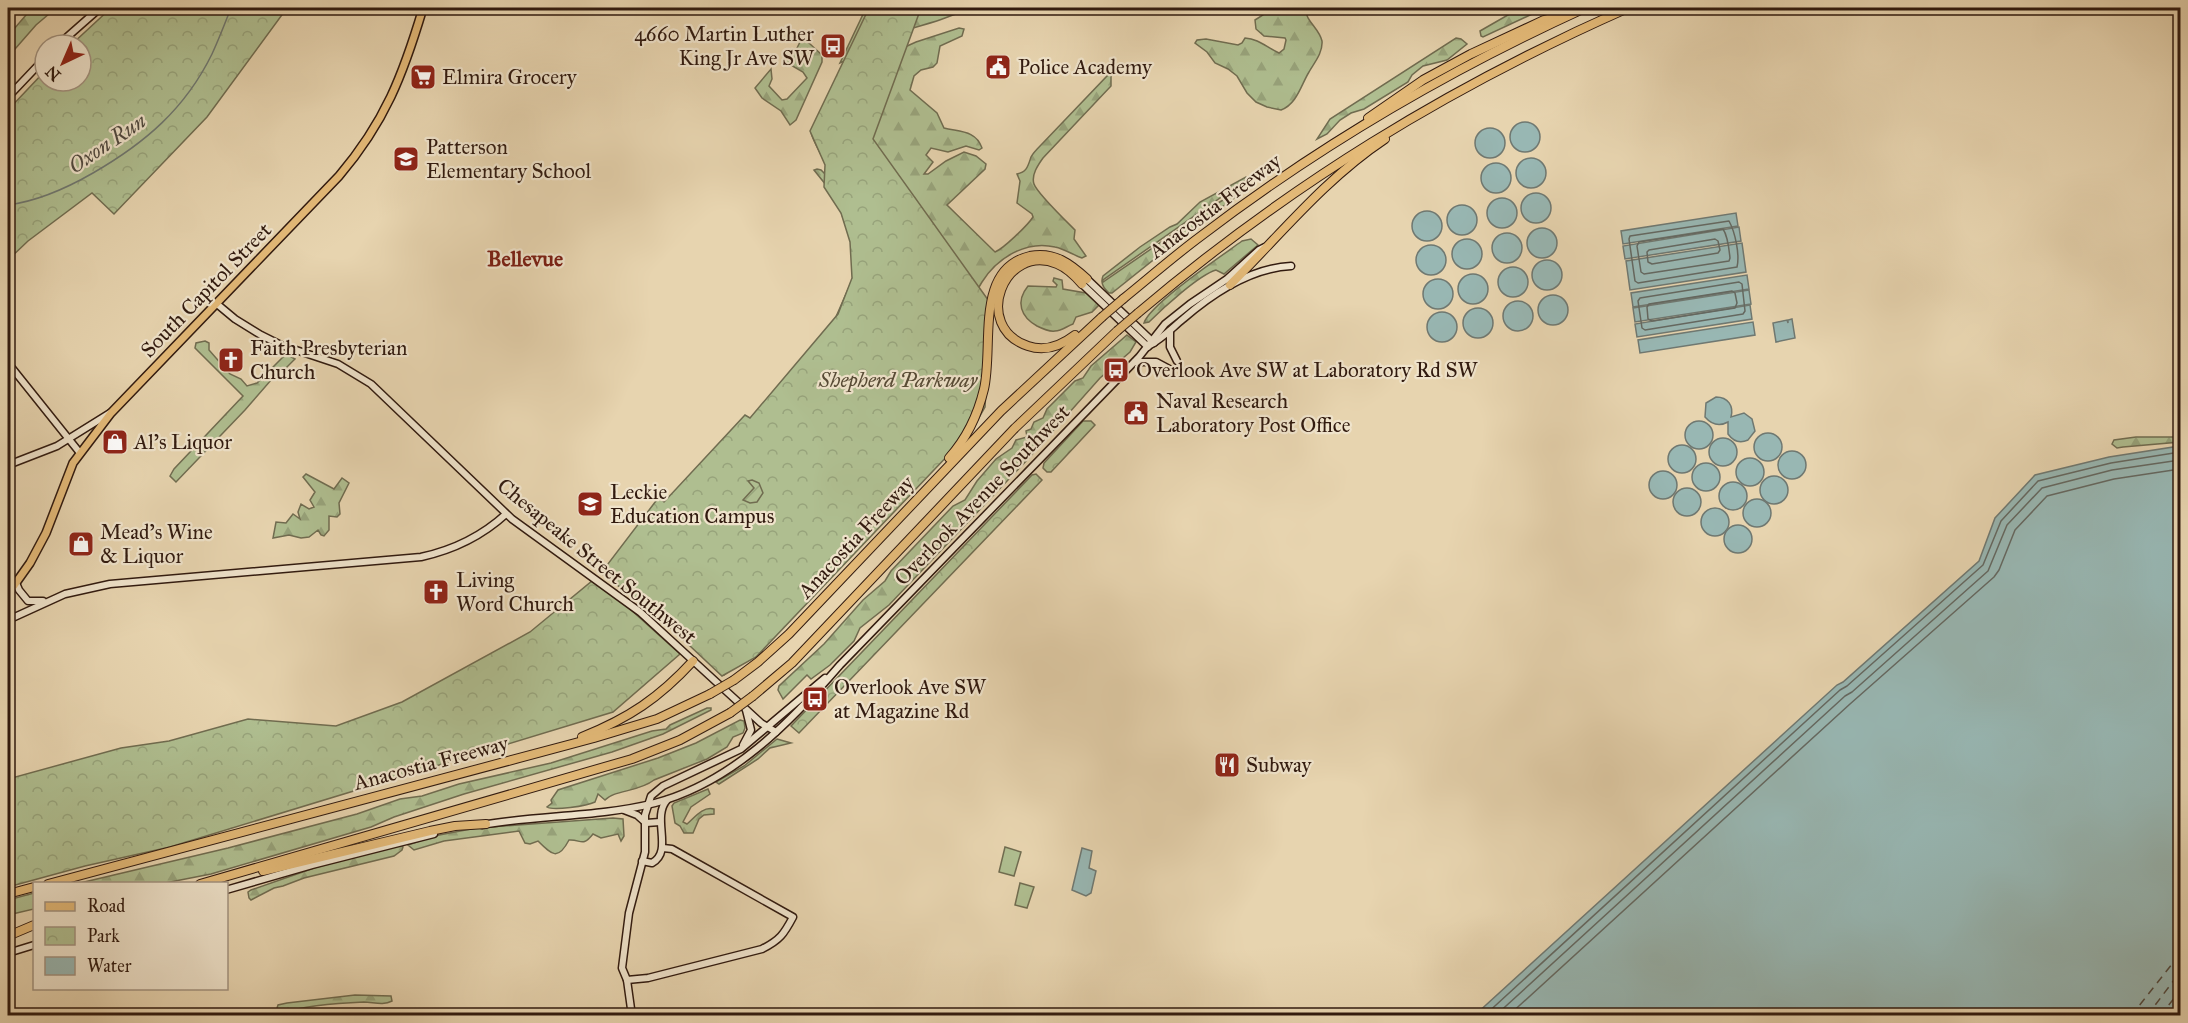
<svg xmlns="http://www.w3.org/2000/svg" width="2188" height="1023" font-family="'IM FELL Great Primer',serif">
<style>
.grass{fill:#afbe90;stroke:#706c50;stroke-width:1.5}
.forest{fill:url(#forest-firs);stroke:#706c50;stroke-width:1.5}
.park{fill:url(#park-crowns);stroke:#706c50;stroke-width:1.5}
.garden{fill:url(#garden-furrows);stroke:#706c50;stroke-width:1.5}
.water{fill:#98b7b3;stroke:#6f7871;stroke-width:1.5}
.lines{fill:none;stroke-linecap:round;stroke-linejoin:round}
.shore{stroke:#646861;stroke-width:1.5}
.stream{stroke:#6f7871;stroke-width:1.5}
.ferry{stroke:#504940;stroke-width:1.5;stroke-dasharray:8 6;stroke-linecap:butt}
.secondary-casing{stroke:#311a0f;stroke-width:9}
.primary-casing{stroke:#311a0f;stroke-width:10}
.highway-casing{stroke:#311a0f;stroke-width:10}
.secondary{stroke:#efe3cb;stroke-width:6}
.primary{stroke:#e4ba78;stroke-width:7}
.highway{stroke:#e4ba78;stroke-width:8}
.highway-bridge-casing{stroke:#311a0f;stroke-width:10;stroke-linecap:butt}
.highway-bridge{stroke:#e4ba78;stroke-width:8}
.labels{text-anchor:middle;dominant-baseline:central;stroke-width:4.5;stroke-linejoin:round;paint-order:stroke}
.poi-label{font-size:21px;fill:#311a0f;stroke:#efe3cb;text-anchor:start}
.street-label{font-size:21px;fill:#311a0f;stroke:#efe3cb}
.park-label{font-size:21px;font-style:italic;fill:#574b36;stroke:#efe3cb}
.water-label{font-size:22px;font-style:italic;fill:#504940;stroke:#efe3cb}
.neighbourhood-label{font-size:22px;font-weight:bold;fill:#7a1f14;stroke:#efe3cb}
</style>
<defs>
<pattern id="forest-firs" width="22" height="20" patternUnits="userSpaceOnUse" patternTransform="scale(1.5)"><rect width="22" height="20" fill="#afbe90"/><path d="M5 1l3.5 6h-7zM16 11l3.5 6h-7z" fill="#97a37b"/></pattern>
<pattern id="park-crowns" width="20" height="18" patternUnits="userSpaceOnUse" patternTransform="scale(1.5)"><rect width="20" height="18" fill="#afbe90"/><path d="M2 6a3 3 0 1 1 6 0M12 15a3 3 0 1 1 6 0" fill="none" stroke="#97a37b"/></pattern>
<pattern id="garden-furrows" width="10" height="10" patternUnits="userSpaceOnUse" patternTransform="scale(1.5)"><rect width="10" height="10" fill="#afbe90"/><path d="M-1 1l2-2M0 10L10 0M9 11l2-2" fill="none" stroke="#97a37b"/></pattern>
</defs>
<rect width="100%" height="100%" fill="#e7d4af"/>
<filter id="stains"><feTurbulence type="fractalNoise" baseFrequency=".00333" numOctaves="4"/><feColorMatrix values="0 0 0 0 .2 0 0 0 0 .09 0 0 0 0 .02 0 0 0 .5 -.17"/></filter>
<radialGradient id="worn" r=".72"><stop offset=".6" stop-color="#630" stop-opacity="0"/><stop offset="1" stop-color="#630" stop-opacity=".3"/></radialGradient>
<g class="grass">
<polygon points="1005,847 1021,852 1014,876 999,872"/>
<polygon points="1020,883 1034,887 1027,908 1015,905"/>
</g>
<g class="forest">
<polygon points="32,8 56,8 36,25 8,57 8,36"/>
<path d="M866,8H969C948,18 934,22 913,28L840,63Z"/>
<path d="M1268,8H1305C1306,22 1319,28 1322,41C1323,53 1314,63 1309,72C1301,85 1297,104 1281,110L1267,107L1256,102L1247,93L1237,76L1228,69L1215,63L1207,52L1195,43L1197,40L1206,39L1238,45L1242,43L1245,38C1259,39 1266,47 1279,53L1284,49L1286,40L1285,38L1264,36L1256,29L1255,20L1263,15Z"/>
<polygon points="1520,8 1545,8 1483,37 1481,36 1480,31"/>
<path d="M959,28L964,29L962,36L940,46L937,63L933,67L921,70L914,76L910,90L937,113L944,128C959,132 976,130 982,148L979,150L966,146L948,152L931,148L926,155L933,162L924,174H928L946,161L964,152L976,156L986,164L985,169L947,205L995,252C1003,249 1028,225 1033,217L1032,214L1017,203L1020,181L1017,174C1027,172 1028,166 1031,157C1033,153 1038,148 1041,145L1108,75L1111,74V86L1043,158C1038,165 1031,175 1034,184C1037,193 1067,222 1075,230L1074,239L1086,256L1082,258C1073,255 1065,249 1055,247C1026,240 997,258 982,282L768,640L724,675L667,622L835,319L853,278L854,249L841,212L830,190L814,170L817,169L821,170L839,188C834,178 811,139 811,132L885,56L916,42Z"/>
<polygon points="1456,38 1461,39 1467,44 1447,60 1423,66 1412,75 1408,82 1364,109 1351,113 1340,120 1327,134 1317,139 1330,119"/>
<polygon points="804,40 809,43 822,55 822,62 796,120 790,125 781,111 762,98 755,88 771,69 772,79 769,86 782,100 787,99 807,78 803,72 784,61 784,58 795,52 800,42"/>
<path d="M1246,177L1247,179L1103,280V282L1218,203L1252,183V185L1192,229L1112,293H1109C1103,288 1100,283 1103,276L1140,247L1170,227L1177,224L1200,202Z"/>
<path d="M1251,239L1258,245L1224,274L1216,270C1199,275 1163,308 1149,322L1144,323C1150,304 1223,255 1242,241Z"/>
<path d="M1054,278L1062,280L1063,289L1086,293L1099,305L1092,312L1076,317L1073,324C1067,326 1062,331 1055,331C1049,332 1043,329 1037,326C1021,317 1015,302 1028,286L1056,287L1057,285L1053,281Z"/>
<polygon points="1127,335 1136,342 1130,352 1100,378 1028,459 889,605 860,628 854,641 830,665 811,679 807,675 783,699 778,690 779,686 824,644 863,600 885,581 891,571 953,506 965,500 977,481 996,459 1012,448 1016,440 1027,437 1026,431 1031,429 1034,422 1043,418 1047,409 1075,381 1083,378 1091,366"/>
<polygon points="205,341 209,343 209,350 230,374 241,379 247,386 257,383 285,355 288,355 295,359 286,368 278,372 245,410 176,482 170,476 174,469 243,396 195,348 196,343"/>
<polygon points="2136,437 2180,437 2180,442 2123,447 2117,448 2112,444 2114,440"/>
<polygon points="306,474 334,489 342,478 349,483 339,503 340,514 337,517 329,516 329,530 324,536 321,535 318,530 309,537 301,538 289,535 273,538 276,522 286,523 293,514 300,519 298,512 301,504 309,509 314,507 310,500 315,492 303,477"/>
<polygon points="707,708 711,708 711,710 663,734 612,752 464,794 394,817 371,827 211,874 165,883 80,883 228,848 357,814 400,799 422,796 459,784 551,763 652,731 666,729 670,725"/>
<path d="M740,720L744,721L745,728L743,733L733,737L727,747L707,759L654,780C639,792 614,790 605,800L598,794L595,802C587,806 553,811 547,807L552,803L551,800L558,790L658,758L696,743Z"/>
<path d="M708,789L710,794L691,807L683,822L687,824C695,817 703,806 714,809V814L704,815L699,819L693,833H684L680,826L675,823L672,806L674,803Z"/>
<path d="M613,818L623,819L624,836L621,841L618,834L601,838L593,834C582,848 581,839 569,840C558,861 552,855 538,841L530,844L525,843L519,831L444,841L414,850L408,845L434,836L476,828Z"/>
<polygon points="401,845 403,847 402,850 394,856 304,878 283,886 274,888 251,900 249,898 248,892 251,890 317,867"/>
<polygon points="34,893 34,909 8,915 8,900"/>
<path d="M355,995L391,996L392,1001C383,1006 373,1002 364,1002C338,1003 307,1005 282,1013L277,1008L278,1005L287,1003Z"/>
</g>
<g class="park">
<polygon points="111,8 287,8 207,117 114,214 92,193 28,241 8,260 8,110 45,71 45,81 81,81 81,45 71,45"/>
<polygon points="869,8 921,8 873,139 991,304 985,407 972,430 756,657 722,676 656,614 601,573 659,497 664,502 745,415 750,418 838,314 852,278 850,242 841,213 824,187 825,165 810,131"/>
<polygon points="1083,421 1091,421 1095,425 1051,472 1047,472 1043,468 1044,463"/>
<polygon points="1036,474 1042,480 799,733 791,726 1032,475"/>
<polygon points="592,581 620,600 680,654 613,712 170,847 85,866 8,887 8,779 121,748 169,741 248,719 336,726 402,702 530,632"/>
<polygon points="777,739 791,743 770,748 758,759 719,784 716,782 744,766"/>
</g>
<polygon class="garden" points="752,480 759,483 763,493 757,502 750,503 743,500 754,488 748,481"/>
<g class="water">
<circle cx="1525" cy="137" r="15"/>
<circle cx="1490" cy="143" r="15"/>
<circle cx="1531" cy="173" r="15"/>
<circle cx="1496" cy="178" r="15"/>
<circle cx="1536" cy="208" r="15"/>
<circle cx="1502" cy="213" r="15"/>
<circle cx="1462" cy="220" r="15"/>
<circle cx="1427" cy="226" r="15"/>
<polygon points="1736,213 1738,226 1623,244 1621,231"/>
<polygon points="1739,227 1741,241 1625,259 1623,246"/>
<circle cx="1542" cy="243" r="15"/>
<circle cx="1507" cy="248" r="15"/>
<circle cx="1467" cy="254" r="15"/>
<polygon points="1742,243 1746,272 1630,290 1626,261"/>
<circle cx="1431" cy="260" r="15"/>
<circle cx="1547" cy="275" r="15"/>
<circle cx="1513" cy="282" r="15"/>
<circle cx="1473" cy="289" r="15"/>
<polygon points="1747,275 1749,289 1633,307 1631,293"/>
<circle cx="1438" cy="294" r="15"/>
<polygon points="1749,290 1751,304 1635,322 1633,308"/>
<circle cx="1553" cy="310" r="15"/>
<circle cx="1518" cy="316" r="15"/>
<polygon points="1750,305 1752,319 1637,337 1635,324"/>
<circle cx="1478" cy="323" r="15"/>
<circle cx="1442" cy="327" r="15"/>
<polygon points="1792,319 1795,338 1776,342 1773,323 1787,320 1788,323 1788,320"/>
<polygon points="1753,322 1755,335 1640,353 1638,340"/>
<path d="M1716,397C1728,397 1734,406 1731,417L1744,413L1752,419L1755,431L1748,440C1739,444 1733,441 1728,434V422C1719,427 1712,425 1705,417L1706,403Z"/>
<circle cx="1699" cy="435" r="14"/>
<circle cx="1768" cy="447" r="14"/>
<circle cx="1723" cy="452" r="14"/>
<circle cx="1682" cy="459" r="14"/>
<polygon points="2180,446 2180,1015 1475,1015 1837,685 1843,682 1979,561 1995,518 2035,475 2109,457"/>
<circle cx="1792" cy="465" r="14"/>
<circle cx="1750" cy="472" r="14"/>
<circle cx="1706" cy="477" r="14"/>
<circle cx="1663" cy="485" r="14"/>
<circle cx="1774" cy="490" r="14"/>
<circle cx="1733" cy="496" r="14"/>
<circle cx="1687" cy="502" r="14"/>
<circle cx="1757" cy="513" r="14"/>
<circle cx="1715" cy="522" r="14"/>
<circle cx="1738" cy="539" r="14"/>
<polygon points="1082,848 1092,851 1089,868 1096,871 1091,893 1086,896 1072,890"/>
</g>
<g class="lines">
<g class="shore">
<path d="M1729,221C1735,232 1740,254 1737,267L1638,283L1635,281L1629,239L1630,236Z"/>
<path d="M1723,229C1728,236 1729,249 1730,258L1729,261L1644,274L1641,272L1637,246L1639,242Z"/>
<polygon points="1715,239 1718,241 1720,250 1718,253 1652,264 1648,262 1647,252 1649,250"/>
<polygon points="1739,282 1742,284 1745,311 1743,314 1645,330 1642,328 1638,301 1640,298"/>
<polygon points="1732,291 1735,293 1737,303 1735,308 1652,321 1648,319 1647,307 1649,304"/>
<polyline points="1484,1016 1840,690 1847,686 1983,565 2001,521 2038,481 2111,463 2180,452"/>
<polyline points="1495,1016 1845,696 1852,692 1988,571 2007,525 2042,488 2112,470 2180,460"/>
<polyline points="1508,1016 1850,704 1994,577 1999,570 2015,530 2047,496 2114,479 2180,469"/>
</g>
<path class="stream" d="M8,205C38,201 67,188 93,173C145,143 185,109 212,54C219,39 225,23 231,8"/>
<g class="ferry">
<polyline points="2131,1016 2180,954"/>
<polyline points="2147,1016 2180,972"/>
<polyline points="2160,1016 2180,991"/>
</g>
<g class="secondary-casing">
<g id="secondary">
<polyline points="58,45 100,8"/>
<polyline points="8,97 45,58"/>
<polyline points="1087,279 1154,343"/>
<polyline points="1082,284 1148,347"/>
<polyline points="217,304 235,319 261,335 281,345 338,364 371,384 512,519 640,612 761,723 776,732"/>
<polyline points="1170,331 1170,347 1177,361"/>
<path d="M1150,345C1163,338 1172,328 1183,319C1213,293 1250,268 1291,266"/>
<polyline points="1135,362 1156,362 1171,370"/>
<polyline points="8,363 80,453"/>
<polyline points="8,465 57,446 110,413"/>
<polyline points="16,583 19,590 28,601 43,601"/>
<path d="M8,620L65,594L110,584L421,557C453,550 482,536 506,514"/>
<polyline points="743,745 751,730 746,710"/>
<polyline points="624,810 637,815 646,823 660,822"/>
<path d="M482,825C539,815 599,817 655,803C731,783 790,723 840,665L1139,357L1165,324L1190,304L1227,279L1259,250L1265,247"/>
<path d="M642,861L652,863C674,851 651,818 667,800"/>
<polyline points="226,890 312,865 434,834"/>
<polyline points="8,953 34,945"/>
<path d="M627,980L648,978L762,949C780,940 784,934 793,917L672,849L663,848"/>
<polyline points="632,1016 627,980 622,968 629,913 645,852 645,815 651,796 663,786 741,749 825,678"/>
</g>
</g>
<g class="primary-casing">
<path id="primary" d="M8,594L30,563L46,533L73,463L111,413L339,176C385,122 403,75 423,8"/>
</g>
<g class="highway-casing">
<g id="highway">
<polyline points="1368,118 1423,80 1471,54 1544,20 1558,16"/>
<path d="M1230,285C1281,234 1325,179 1385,139"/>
<path d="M1123,299C1149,278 1174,256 1201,236C1320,145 1449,70 1585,8"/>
<path d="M1138,313C1289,185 1447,88 1628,8"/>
<path d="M1075,335C1062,345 1045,352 1028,346C971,327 1004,242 1057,264C1067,268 1075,276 1082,284"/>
<path d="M949,458C966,439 978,414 984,389C994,346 974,269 1030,256C1054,251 1071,264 1087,279"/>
<polyline points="734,680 758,662 789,634 1001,411 1102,317"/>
<polyline points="753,696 792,663 1015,428 1117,331"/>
<path d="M582,737C629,718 659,698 693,661"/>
<polyline points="263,871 430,831 455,826 486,824"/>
<polyline points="48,884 594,738 657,719 710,694"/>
<polyline points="200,884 632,759 680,740 730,713"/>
<polyline points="8,894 34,887"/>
<polyline points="8,936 34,925"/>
</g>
</g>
<use href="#secondary" class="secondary"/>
<use href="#primary" class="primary"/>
<use href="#highway" class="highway"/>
<g class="highway-bridge-casing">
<g id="highway-bridge">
<polyline points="1102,317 1123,299"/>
<polyline points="1117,331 1138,313"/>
<polyline points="710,694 734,680"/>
<polyline points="730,713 753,696"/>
</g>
</g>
<use href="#highway-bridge" class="highway-bridge"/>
</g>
<defs>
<g id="bus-square" transform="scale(1.35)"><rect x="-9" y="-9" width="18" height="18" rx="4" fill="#8f2418" stroke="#efe3cb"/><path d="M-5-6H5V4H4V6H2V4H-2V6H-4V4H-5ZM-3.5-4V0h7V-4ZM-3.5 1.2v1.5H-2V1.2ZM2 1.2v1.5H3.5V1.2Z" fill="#fff"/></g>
<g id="civic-square" transform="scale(1.35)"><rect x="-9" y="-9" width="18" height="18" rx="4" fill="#8f2418" stroke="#efe3cb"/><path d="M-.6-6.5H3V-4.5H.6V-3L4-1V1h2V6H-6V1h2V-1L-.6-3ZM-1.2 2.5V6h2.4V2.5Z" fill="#fff"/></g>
<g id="supermarket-square" transform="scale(1.35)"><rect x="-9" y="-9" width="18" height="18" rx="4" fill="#8f2418" stroke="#efe3cb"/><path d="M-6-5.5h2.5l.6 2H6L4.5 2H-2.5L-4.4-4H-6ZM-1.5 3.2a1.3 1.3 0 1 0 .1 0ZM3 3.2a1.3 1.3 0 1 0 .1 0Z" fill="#fff"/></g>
<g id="school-square" transform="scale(1.35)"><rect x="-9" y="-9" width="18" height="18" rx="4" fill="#8f2418" stroke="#efe3cb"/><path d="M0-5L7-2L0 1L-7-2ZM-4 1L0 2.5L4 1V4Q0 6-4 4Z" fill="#fff"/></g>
<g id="church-square" transform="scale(1.35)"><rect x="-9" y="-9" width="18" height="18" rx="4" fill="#8f2418" stroke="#efe3cb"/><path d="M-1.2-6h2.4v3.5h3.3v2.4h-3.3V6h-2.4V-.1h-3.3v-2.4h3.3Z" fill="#fff"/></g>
<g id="shop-square" transform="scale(1.35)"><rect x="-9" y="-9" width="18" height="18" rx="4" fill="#8f2418" stroke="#efe3cb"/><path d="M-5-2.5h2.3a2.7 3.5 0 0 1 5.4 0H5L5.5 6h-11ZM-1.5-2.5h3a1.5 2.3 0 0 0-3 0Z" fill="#fff"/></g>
<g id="restaurant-square" transform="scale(1.35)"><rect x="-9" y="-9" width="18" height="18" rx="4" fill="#8f2418" stroke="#efe3cb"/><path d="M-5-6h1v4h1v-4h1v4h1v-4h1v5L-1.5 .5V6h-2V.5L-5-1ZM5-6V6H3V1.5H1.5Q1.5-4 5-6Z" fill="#fff"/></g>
</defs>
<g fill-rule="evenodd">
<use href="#bus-square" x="833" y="46"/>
<use href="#civic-square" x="998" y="67"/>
<use href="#supermarket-square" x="423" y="77"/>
<use href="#school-square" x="406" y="159"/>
<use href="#church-square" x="231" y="360"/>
<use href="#bus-square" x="1116" y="370"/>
<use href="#civic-square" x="1136" y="413"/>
<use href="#shop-square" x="115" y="442"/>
<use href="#school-square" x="590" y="504"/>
<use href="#shop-square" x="81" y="544"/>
<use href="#church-square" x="436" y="592"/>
<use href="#bus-square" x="815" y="699"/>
<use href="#restaurant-square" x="1227" y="765"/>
</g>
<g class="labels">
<g class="poi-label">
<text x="814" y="34" text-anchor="end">4660 Martin Luther<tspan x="814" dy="24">King Jr Ave SW</tspan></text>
<text x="1018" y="67">Police Academy</text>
<text x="442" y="77">Elmira Grocery</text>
<text x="426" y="147">Patterson<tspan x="426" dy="24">Elementary School</tspan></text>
<text x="250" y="348">Faith Presbyterian<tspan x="250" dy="24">Church</tspan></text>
<text x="1136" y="370">Overlook Ave SW at Laboratory Rd SW</text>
<text x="1156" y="401">Naval Research<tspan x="1156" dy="24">Laboratory Post Office</tspan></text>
<text x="134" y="442">Al's Liquor</text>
<text x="610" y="492">Leckie<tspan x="610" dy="24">Education Campus</tspan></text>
<text x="100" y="532">Mead's Wine<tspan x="100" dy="24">&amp; Liquor</tspan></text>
<text x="456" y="580">Living<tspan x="456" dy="24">Word Church</tspan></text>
<text x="834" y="687">Overlook Ave SW<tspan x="834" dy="24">at Magazine Rd</tspan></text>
<text x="1246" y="765">Subway</text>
</g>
<g class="street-label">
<text transform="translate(1215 206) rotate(-37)">Anacostia Freeway</text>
<text transform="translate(206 290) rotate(-46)">South Capitol Street</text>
<text transform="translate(982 495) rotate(-46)">Overlook Avenue Southwest</text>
<text transform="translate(856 537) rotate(-47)">Anacostia Freeway</text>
<text transform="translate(597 561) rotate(39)">Chesapeake Street Southwest</text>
<text transform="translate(431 763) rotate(-15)">Anacostia Freeway</text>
</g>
<g class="park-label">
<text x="898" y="380">Shepherd Parkway</text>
</g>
<g class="water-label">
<text transform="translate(107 143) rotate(-34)">Oxon Run</text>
</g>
<g class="neighbourhood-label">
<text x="525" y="258">Bellevue</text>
</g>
</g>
<rect width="2188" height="1023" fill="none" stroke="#e7d4af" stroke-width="30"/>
<rect x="9" y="9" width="2170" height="1005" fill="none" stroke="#311a0f" stroke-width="3"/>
<rect x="15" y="15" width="2158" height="993" fill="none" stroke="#311a0f" stroke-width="1.5"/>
<rect x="33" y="882" width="195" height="108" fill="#efe3cb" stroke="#a39380" stroke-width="1.5"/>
<rect x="45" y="902" width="30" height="9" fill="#e4ba78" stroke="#a39380" stroke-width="1.5"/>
<text x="87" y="912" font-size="18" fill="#311a0f">Road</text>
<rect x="45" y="927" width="30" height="18" fill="url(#park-crowns)" stroke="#a39380" stroke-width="1.5"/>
<text x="87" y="942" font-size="18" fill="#311a0f">Park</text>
<rect x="45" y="957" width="30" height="18" fill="#98b7b3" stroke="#a39380" stroke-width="1.5"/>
<text x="87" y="972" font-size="18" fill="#311a0f">Water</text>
<g transform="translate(63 63) rotate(224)"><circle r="28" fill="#efe3cb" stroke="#a39380" stroke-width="1.5"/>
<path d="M0-4.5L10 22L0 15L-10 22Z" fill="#8f2418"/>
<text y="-9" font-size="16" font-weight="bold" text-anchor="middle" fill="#311a0f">N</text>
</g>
<rect width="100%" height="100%" filter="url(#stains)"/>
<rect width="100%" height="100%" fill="url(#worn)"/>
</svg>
